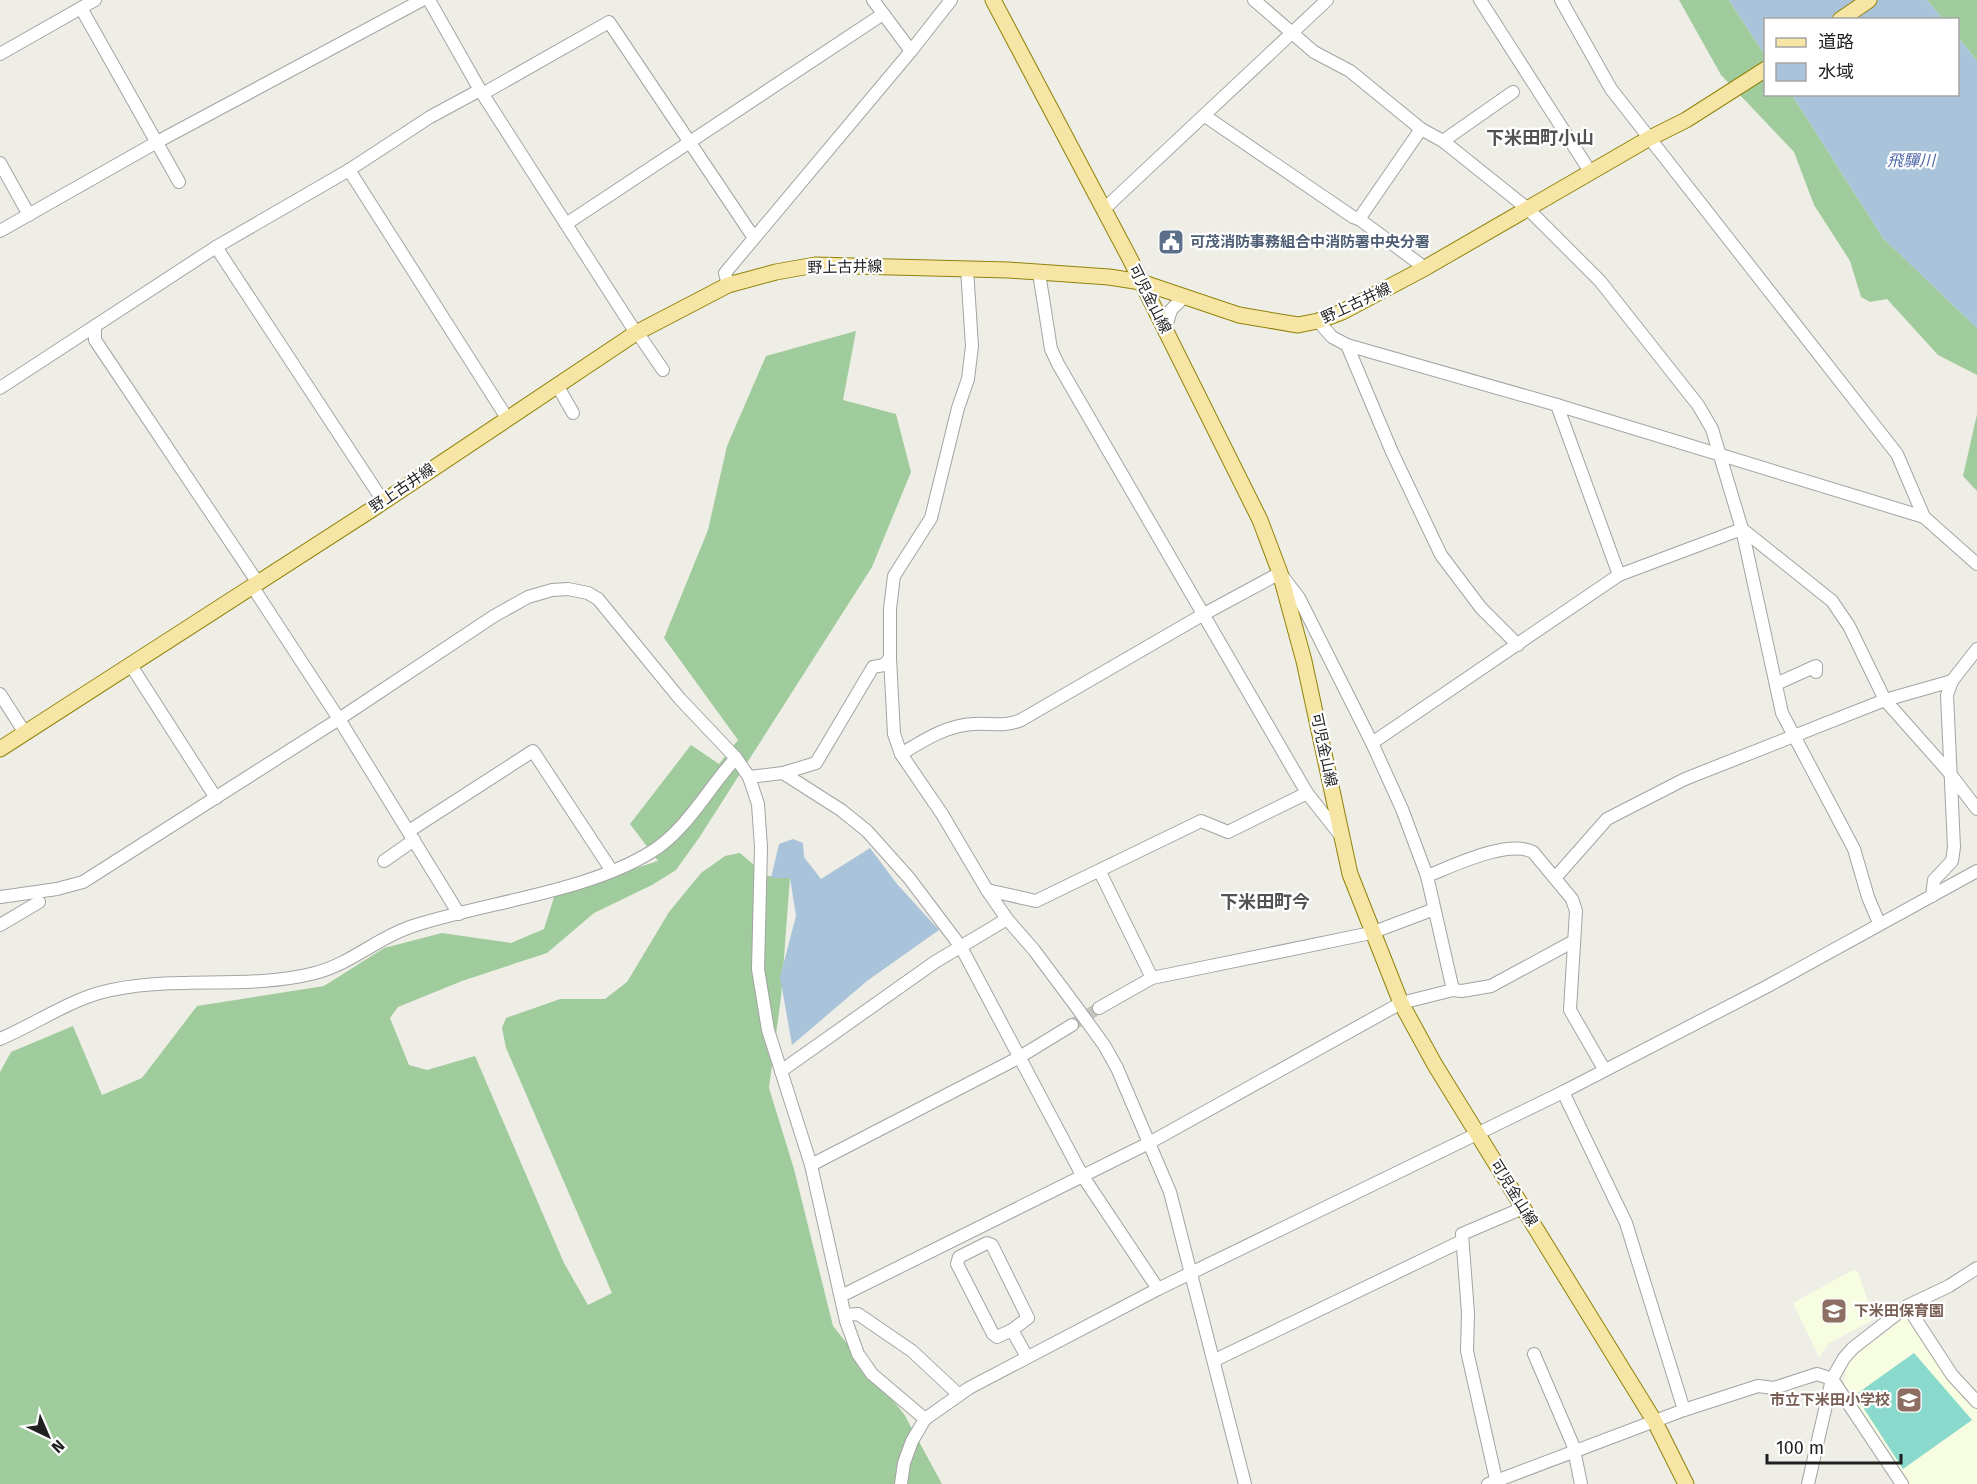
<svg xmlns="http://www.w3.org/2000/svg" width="1977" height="1484" font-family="'Fira Sans','Noto Sans JP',sans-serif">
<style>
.education{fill:#f7fde1}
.forest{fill:#a0cc9d}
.pitch{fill:#89d9cc}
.water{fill:#a9c4da}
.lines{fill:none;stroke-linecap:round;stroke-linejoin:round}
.minor-tunnel{stroke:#c5c5be;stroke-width:12;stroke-dasharray:12 6;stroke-linecap:butt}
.minor-casing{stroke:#a3a3a3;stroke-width:14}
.major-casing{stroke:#90830a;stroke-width:17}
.minor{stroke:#fff;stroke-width:12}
.major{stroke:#f6e5a4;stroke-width:15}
.labels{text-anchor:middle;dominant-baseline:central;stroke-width:4.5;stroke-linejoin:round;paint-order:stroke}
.service-label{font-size:15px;font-weight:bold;fill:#4e5e75;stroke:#fff;text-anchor:start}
.street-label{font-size:15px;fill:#1f1f1f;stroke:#fff}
.education-label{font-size:15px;font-weight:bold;fill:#785e54;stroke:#fff;text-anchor:start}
.water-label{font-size:16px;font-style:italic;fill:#5169a9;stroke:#fff}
.quarter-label{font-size:18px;font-weight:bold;fill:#525252;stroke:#fff}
</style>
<rect width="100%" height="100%" fill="#efeee6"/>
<g class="education">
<polygon points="1853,1270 1858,1272 1874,1319 1828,1344 1819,1357 1793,1303"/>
<polygon points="1908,1316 1936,1362 1977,1409 1977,1484 1906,1484 1843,1392 1847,1361"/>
</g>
<g class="forest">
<polygon points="1679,0 1729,0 1765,55 1766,94 1792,95 1883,238 1977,328 1977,375 1938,355 1887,299 1870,302 1861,297 1850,261 1814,205 1794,152 1721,75"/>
<polygon points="1927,0 1977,0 1977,61 1958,37 1958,20 1943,19"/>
<polygon points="856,331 843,400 896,414 911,472 872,567 699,838 676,870 652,885 594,913 547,953 462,981 398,1007 390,1018 409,1065 427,1070 475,1056 564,1263 588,1305 612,1293 506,1048 502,1028 506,1018 560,999 605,999 627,982 669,912 701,873 725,856 740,853 767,876 790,878 781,997 769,1088 794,1169 833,1326 904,1414 942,1484 0,1484 0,1072 11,1052 73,1026 102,1095 142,1078 197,1006 324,986 384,948 442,933 511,943 544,929 555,894 658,861 630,824 691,745 719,764 738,740 664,638 708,530 727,446 766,356"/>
<polygon points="1977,414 1977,491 1963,476"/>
</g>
<polygon class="pitch" points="1914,1353 1972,1420 1903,1469 1855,1395"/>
<g class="water">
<polygon points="1729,0 1927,0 1943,19 1766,20 1765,55"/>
<polygon points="1958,37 1977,61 1977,328 1883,238 1792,95 1958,94"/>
<polygon points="793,839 803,843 804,857 821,879 870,848 897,884 939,930 867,981 792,1045 780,977 796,916 790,878 771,878 779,844"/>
</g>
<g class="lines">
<polyline class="minor-tunnel" points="1072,1025 1099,1008"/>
<g class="minor-casing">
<g id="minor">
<polyline points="429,0 480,90 636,333"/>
<polyline points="873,0 911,51"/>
<polyline points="1254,0 1314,52 1350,71 1421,129 1443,141 1528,209 1600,281 1698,405 1712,429 1742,529 1782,713 1854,849 1868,897 1879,923"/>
<polyline points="1480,0 1591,173"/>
<polyline points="1561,0 1611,89 1897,454 1924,517"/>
<polyline points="81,8 179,182"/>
<polyline points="0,54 95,0"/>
<polyline points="484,93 609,22 754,238"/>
<polyline points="1205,116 1353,217 1359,219 1425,268"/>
<polyline points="1443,141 1513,92"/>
<polyline points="0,163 29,215"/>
<polyline points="349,170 507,418"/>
<polyline points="1103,210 1327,0"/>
<polyline points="1359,219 1421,129"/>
<polyline points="566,224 883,14"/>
<polyline points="0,231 157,142 422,0"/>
<polyline points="216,247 383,501"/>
<polyline points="967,269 972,346 968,379 958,408 931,518 894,576 890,609 890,658 894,734 901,754 942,814 987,890 1007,919 1034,950 1075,1005 1104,1045 1117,1068 1170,1192 1245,1484"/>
<polyline points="1039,273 1051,349 1058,364 1307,793 1341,836"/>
<polyline points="728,285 725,273 911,51 951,0"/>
<polyline points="1318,321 1332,337 1347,345 1557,405 1924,517 1977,564"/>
<polyline points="95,326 95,340 258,583"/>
<polyline points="1165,330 1171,310 1185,296"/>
<polyline points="637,332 663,370"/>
<polyline points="1347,345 1392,452 1441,555 1481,608 1518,645"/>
<polyline points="557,385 573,413"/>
<polyline points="0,388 216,247 349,170 430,117 480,90"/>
<polyline points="1557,405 1619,575"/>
<polyline points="1742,529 1832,601 1849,626 1885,700 1948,771 1977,809"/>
<polyline points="252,586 339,719 459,914"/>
<polyline points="130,664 216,798"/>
<polyline points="1776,684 1816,666 1816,672"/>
<polyline points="0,694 25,733"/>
<polyline points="1372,743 1619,575 1742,529"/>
<path d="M901,754C924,740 947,725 974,724C991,723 1005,727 1021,720L1204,614L1280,573L1299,598L1372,743L1402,809L1427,876L1453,990"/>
<polyline points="783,773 841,810 867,831 909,878 961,947 1082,1175 1158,1289"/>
<polyline points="749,777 783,773 816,763 873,667 884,665 890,658"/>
<polyline points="409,831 533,751 612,871"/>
<polyline points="384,861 414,840"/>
<polyline points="1100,872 1152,978"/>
<path d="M1427,876C1453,866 1507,839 1533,852L1572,899L1576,911L1570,1010L1604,1069"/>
<polyline points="1555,878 1607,819 1644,800 1685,779 1885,700 1952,681"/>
<polyline points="987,890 1036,901 1201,821 1228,832 1307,793"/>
<polyline points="1932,896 1934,880 1952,861 1954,847 1947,695 1952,681 1977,649"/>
<polyline points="0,897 57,889 83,882 339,719 494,616 528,597 552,590 568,589 588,593 598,599 680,699 736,758 749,777 758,804 761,847 758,969 768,1030 811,1165 846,1321 858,1354 872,1374 925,1419"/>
<polyline points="0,925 39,902"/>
<polyline points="1099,1008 1152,978 1371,933 1432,910"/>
<path d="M0,1039C33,1025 65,1003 99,993C169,974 245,991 315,973C351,964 378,937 413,926C486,902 587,892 651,852C687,830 708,788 736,758"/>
<polyline points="781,1071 935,962 1007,919"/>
<polyline points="1563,1092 1626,1223 1684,1410"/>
<polyline points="811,1165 1018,1058 1072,1025"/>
<polyline points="841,1296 1149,1143 1401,1003 1453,990 1462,991 1491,986 1574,941"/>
<polyline points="1907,1306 1952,1375 1977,1402"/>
<polyline points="845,1315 858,1314 912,1351 958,1394"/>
<polyline points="1012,1330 997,1337 993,1334 957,1264 959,1257 987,1243 992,1245 1028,1318 1012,1330 1027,1357"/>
<polyline points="1534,1354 1573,1445 1581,1484"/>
<polyline points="1215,1360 1462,1241"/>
<polyline points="901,1484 904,1463 912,1441 925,1419 969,1388 1158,1289 1563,1092 1766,987 1977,871"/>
<polyline points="1488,1484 1684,1410 1758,1386 1774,1388 1817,1374 1832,1379 1902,1484"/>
<polyline points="1497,1484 1467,1351 1468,1313 1462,1234 1523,1208"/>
<polyline points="1808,1484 1832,1379 1844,1358 1853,1348 1907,1306 1949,1286 1977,1268"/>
</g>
</g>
<g class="major-casing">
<g id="major">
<polyline points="993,0 1129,257 1260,520 1280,573 1304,661 1350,874 1401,1003 1435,1065 1655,1422 1686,1484"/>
<polyline points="1840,20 1869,0"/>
<polyline points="0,749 374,508 636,333 728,285 776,272 815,265 1008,270 1109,277 1141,282 1239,315 1298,325 1318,321 1342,312 1425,268 1648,139 1686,120 1766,69"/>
</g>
</g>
<use href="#minor" class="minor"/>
<use href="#major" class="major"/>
</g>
<defs>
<g id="civic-square" transform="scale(1.35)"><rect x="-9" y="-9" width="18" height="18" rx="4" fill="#5c6f8a" stroke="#fff"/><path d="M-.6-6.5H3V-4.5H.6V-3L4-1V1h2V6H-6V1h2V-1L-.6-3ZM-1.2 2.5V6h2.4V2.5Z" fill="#fff"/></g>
<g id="school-square" transform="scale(1.35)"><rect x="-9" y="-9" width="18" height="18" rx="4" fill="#8d6e63" stroke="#fff"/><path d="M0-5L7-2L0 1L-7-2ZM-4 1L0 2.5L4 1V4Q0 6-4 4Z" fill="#fff"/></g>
</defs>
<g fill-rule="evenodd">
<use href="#civic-square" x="1171" y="242"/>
<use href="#school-square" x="1834" y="1311"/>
<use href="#school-square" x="1909" y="1400"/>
</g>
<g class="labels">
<g class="service-label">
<text x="1190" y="242">可茂消防事務組合中消防署中央分署</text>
</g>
<g class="street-label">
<text transform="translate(845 267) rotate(-1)">野上古井線</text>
<text transform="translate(1150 299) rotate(63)">可児金山線</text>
<text transform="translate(1356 303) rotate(-25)">野上古井線</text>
<text transform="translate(402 488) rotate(-34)">野上古井線</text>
<text transform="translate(1324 750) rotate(78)">可児金山線</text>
<text transform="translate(1514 1193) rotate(58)">可児金山線</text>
</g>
<g class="education-label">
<text x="1854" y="1311">下米田保育園</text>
<text x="1890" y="1400" text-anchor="end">市立下米田小学校</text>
</g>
<g class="water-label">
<text x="1911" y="160">飛驒川</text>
</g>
<g class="quarter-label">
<text x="1540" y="138">下米田町小山</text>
<text x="1265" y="902">下米田町今</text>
</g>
</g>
<rect x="1764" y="18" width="195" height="78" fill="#ffffff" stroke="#a5a5a5" stroke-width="1.5"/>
<rect x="1776" y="38" width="30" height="9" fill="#f6e5a4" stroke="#a5a5a5" stroke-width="1.5"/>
<text x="1818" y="48" font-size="18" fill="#1f1f1f">道路</text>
<rect x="1776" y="63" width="30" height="18" fill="#a9c4da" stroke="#a5a5a5" stroke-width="1.5"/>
<text x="1818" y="78" font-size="18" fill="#1f1f1f">水域</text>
<g transform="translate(48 1436) rotate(136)" stroke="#ffffff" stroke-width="4.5" paint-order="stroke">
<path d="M0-4.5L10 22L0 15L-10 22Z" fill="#1f1f1f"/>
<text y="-9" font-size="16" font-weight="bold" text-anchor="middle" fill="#1f1f1f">N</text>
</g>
<path d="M1767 1454v9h134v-9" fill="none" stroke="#1f1f1f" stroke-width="3"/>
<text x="1776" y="1454" font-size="18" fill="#1f1f1f" stroke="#ffffff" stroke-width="4.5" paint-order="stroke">100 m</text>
</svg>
